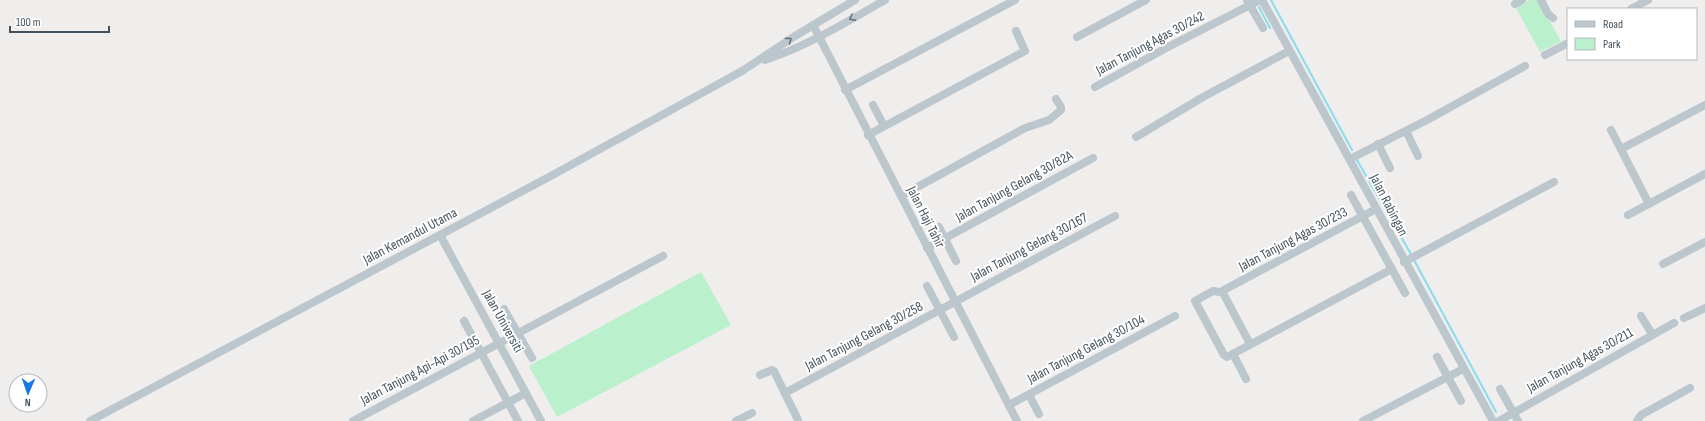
<svg xmlns="http://www.w3.org/2000/svg" width="1705" height="421" font-family="'Sofia Sans Condensed',sans-serif">
<style>
.green{fill:#baf0cc}
.lines{fill:none;stroke-linecap:round;stroke-linejoin:round}
.stream{stroke:#86ddee;stroke-width:2}
.minor{stroke:#bbc6cd;stroke-width:8}
.oneway{stroke:#68757d}
.labels{text-anchor:middle;dominant-baseline:central;stroke-width:4;stroke-linejoin:round;paint-order:stroke}
.street-label{font-size:14px;fill:#45525b;stroke:#fff}
</style>
<rect width="100%" height="100%" fill="#f0eded"/>
<g class="green">
<polygon points="1530,0 1538,0 1561,41 1540,52 1516,8"/>
<polygon points="701,272 731,325 557,417 529,366"/>
</g>
<g class="lines">
<g class="stream">
<polyline points="1271,0 1352,150"/>
<polyline points="1259,7 1270,28"/>
<polyline points="1357,160 1412,256"/>
<polyline points="1414,260 1496,412"/>
</g>
<g class="minor">
<polyline points="1247,0 1263,28"/>
<polyline points="1262,0 1493,421"/>
<polyline points="1541,0 1548,14 1553,18"/>
<polyline points="1515,4 1522,0"/>
<polyline points="1631,9 1648,0"/>
<polyline points="813,25 1017,421"/>
<polyline points="1077,37 1146,0"/>
<polyline points="1545,55 1568,43"/>
<path d="M765,60C807,46 847,22 885,0"/>
<polyline points="1095,87 1168,47 1260,0"/>
<polyline points="845,90 1015,0"/>
<polyline points="873,105 884,126"/>
<polyline points="1611,130 1649,204"/>
<polyline points="1406,131 1418,156"/>
<polyline points="868,135 1025,51 1016,31"/>
<polyline points="1136,137 1203,97 1289,51"/>
<polyline points="1378,144 1390,168"/>
<polyline points="1621,149 1705,105"/>
<polyline points="1350,159 1427,120 1525,66"/>
<polyline points="1351,195 1405,293"/>
<polyline points="901,196 1025,128 1049,120 1061,110 1061,107 1056,99"/>
<polyline points="1628,215 1705,174"/>
<polyline points="939,227 956,261"/>
<polyline points="440,235 541,421"/>
<polyline points="927,248 1093,158"/>
<polyline points="1404,262 1554,182"/>
<polyline points="1663,264 1705,242"/>
<polyline points="927,286 954,337"/>
<polyline points="1220,292 1213,291 1195,301 1224,355 1227,357 1392,269"/>
<polyline points="504,309 532,358"/>
<polyline points="1641,316 1652,334"/>
<polyline points="1684,318 1705,308"/>
<polyline points="464,321 518,421"/>
<polyline points="1250,344 1222,291 1376,209"/>
<polyline points="1233,354 1246,379"/>
<polyline points="1437,357 1461,401"/>
<polyline points="760,375 772,370 774,371 798,420"/>
<polyline points="1500,389 1518,421"/>
<polyline points="785,393 1115,216"/>
<polyline points="1029,395 1039,414"/>
<polyline points="1009,405 1175,316"/>
<polyline points="90,421 549,177 742,71 795,36 855,0"/>
<polyline points="353,421 663,256"/>
<polyline points="473,421 526,393"/>
<polyline points="736,421 752,413"/>
<polyline points="1363,421 1463,369"/>
<polyline points="1499,421 1674,323"/>
<polyline points="1637,421 1641,415 1690,388"/>
</g>
</g>
<defs><path id="oneway-chevron" d="M-2-3.5L2.5 0L-2 3.5" fill="none" stroke-width="1.6" stroke-linecap="round" stroke-linejoin="round"/></defs>
<g class="oneway">
<use href="#oneway-chevron" transform="translate(852 18) rotate(152)"/>
<use href="#oneway-chevron" transform="translate(789 40) rotate(-36)"/>
</g>
<g class="labels">
<g class="street-label">
<text transform="translate(1150 43) rotate(-28)">Jalan Tanjung Agas 30/242</text>
<text transform="translate(1014 186) rotate(-29)">Jalan Tanjung Gelang 30/82A</text>
<text transform="translate(1389 205) rotate(63)">Jalan Rabingan</text>
<text transform="translate(926 217) rotate(63)">Jalan Haji Tahir</text>
<text transform="translate(410 236) rotate(-28)">Jalan Kemandul Utama</text>
<text transform="translate(1293 239) rotate(-28)">Jalan Tanjung Agas 30/233</text>
<text transform="translate(1029 247) rotate(-28)">Jalan Tanjung Gelang 30/167</text>
<text transform="translate(503 321) rotate(61)">Jalan Universiti</text>
<text transform="translate(864 336) rotate(-28)">Jalan Tanjung Gelang 30/258</text>
<text transform="translate(1086 349) rotate(-28)">Jalan Tanjung Gelang 30/104</text>
<text transform="translate(1580 360) rotate(-29)">Jalan Tanjung Agas 30/211</text>
<text transform="translate(420 370) rotate(-28)">Jalan Tanjung Api-Api 30/195</text>
</g>
</g>
<rect x="1567" y="8" width="130" height="52" fill="#ffffff" stroke="#b5babd"/>
<rect x="1575" y="21" width="20" height="6" fill="#bbc6cd" stroke="#b5babd"/>
<text x="1603" y="28" font-size="12" fill="#45525b">Road</text>
<rect x="1575" y="38" width="20" height="12" fill="#baf0cc" stroke="#b5babd"/>
<text x="1603" y="48" font-size="12" fill="#45525b">Park</text>
<g transform="translate(28 393) rotate(182)"><circle r="19" fill="#ffffff" stroke="#b5babd"/>
<path d="M0-3L7 15L0 10L-7 15Z" fill="#1578e3"/>
<text y="-6" font-size="11" font-weight="bold" text-anchor="middle" fill="#45525b">N</text>
</g>
<path d="M10 26v6h99v-6" fill="none" stroke="#45525b" stroke-width="2"/>
<text x="16" y="26" font-size="12" fill="#45525b" stroke="#ffffff" stroke-width="3" paint-order="stroke">100 m</text>
</svg>
